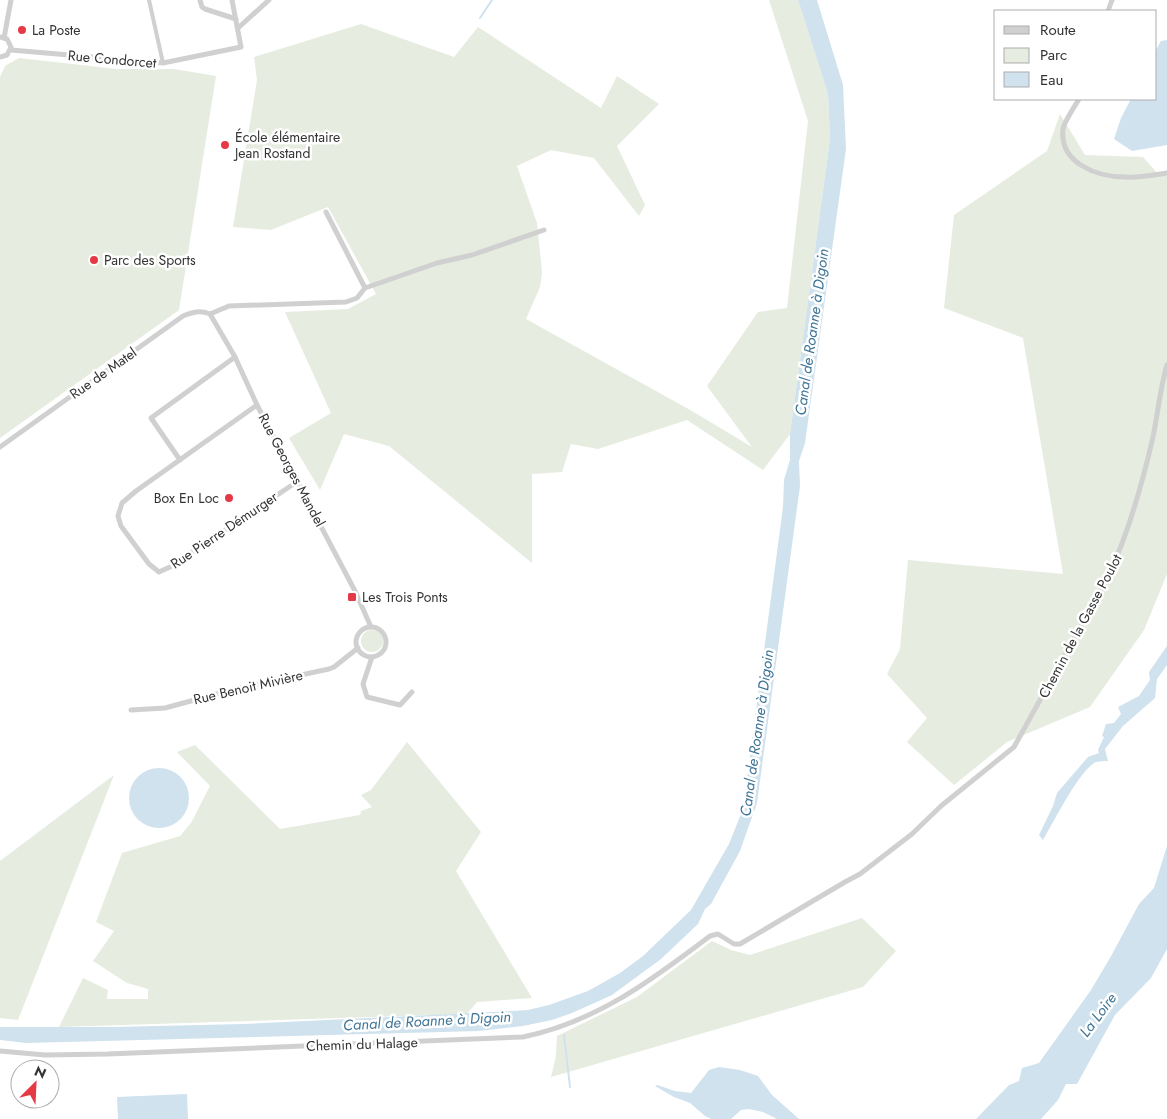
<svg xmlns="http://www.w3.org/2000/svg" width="1167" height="1119" font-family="Jost,sans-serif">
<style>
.green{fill:#e6ecdf}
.water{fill:#cfe2ee}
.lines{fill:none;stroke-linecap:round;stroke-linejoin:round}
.stream{stroke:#cfe2ee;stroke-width:2}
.pedestrian{stroke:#d0d0d0;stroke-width:4}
.minor{stroke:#d0d0d0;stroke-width:5}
.poi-dot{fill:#e63946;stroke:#fff;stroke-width:2}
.labels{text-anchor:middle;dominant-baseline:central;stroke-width:5;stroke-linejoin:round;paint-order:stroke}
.poi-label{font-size:14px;fill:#333;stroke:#fff;text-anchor:start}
.street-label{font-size:14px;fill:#333;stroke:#fff}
.water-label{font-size:15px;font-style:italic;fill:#3f7597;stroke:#fff}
</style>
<rect width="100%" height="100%" fill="#fff"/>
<g class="green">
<polygon points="769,0 798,0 828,94 830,139 790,434 763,470 687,420 598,449 571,444 562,472 532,474 532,563 389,446 344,434 320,490 289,438 331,413 285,312 348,309 376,294 328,207 271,230 233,227 257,80 254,57 361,24 454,57 478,27 601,108 617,76 659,104 617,146 645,205 639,216 594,158 551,150 517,166 537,223 542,272 540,287 526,319 692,411 752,447 707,386 758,312 787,308 808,121"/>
<polygon points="19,58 117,69 174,69 216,76 179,310 0,438 0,77 5,66"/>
<polygon points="1060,114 1085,155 1143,157 1158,174 1167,175 1167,574 1144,630 1090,707 1007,742 954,785 907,742 927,718 887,674 900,649 908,560 1063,574 1023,338 944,308 954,215 1047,151"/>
<circle cx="372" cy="641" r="11"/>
<polygon points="407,742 481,832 456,871 532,998 477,1002 467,1014 59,1027 83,978 108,990 107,999 148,999 148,989 127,983 93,961 114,931 96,922 122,853 180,836 191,823 210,786 177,752 195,745 280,829 360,815 361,811 372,807 361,795 371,790"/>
<polygon points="114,775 18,1020 0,1018 0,861"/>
<polygon points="862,918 896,951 863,987 551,1077 556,1056 557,1036 637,997 712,941 731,950 750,955"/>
</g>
<g class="water">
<polygon points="798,0 817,0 843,85 846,149 805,443 799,461 800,486 757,803 740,851 711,904 705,909 698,924 661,959 612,995 572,1013 552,1020 523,1026 479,1031 26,1043 0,1040 0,1027 113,1027 244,1024 493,1012 528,1010 549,1005 588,991 620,973 643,956 691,910 729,844 743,809 783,507 784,480 790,460 790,434 830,139 828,94"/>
<polygon points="1167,40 1167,145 1132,151 1114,139 1121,118 1131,99 1156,99 1156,50 1161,41"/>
<path d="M1167,646V665L1157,679L1155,698L1123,726L1105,749L1108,761C1105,761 1100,761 1096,762C1080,769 1053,823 1043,840L1039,835L1053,806L1057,793L1088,757L1099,753L1098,750L1104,737L1102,736L1106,724L1114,723L1121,714L1118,707L1139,696L1150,680L1149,672Z"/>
<circle cx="159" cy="798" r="30"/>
<polygon points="1167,846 1167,949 1151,978 1115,1015 1077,1084 1066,1084 1058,1100 1041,1119 976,1119 1009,1085 1019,1081 1022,1068 1039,1063 1091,990 1110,958 1139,904 1154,888"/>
<polygon points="719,1067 740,1070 758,1076 772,1095 799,1119 777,1119 763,1112 749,1109 741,1110 731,1119 711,1119 705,1116 690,1103 674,1097 655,1086 657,1085 675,1091 691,1093 709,1070"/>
<polygon points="187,1094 188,1119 118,1119 117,1097"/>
</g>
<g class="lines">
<g class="stream">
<polyline points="480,18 492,0"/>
<polyline points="564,1035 570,1087"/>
</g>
<polyline class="pedestrian" points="149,0 163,63"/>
<g class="minor">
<polyline points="200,0 202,7 205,9 236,19"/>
<polyline points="1108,11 1112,0"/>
<polyline points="238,28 269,0"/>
<polyline points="0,37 7,39 11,47 7,55 0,57"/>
<polyline points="4,38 11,0"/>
<polyline points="11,50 163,63 241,47 232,0"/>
<path d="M1079,99C1075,106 1064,122 1063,129C1059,163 1097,177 1125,177C1138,178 1153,175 1167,173"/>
<polyline points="326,212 365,288"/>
<polyline points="210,314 235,357 257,405 355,591 371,627"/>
<polyline points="210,314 229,306 346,302 357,298 365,288 437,263 472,255 544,230"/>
<polyline points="257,405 136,491 122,503 118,516 121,526 149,564 159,572 170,567 298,481"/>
<path d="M0,447L183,316C193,312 200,310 210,314"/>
<polyline points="180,460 151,418 235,357"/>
<circle cx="371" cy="642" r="15"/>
<polyline points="372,657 363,684 367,697 400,705 412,692"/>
<polyline points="131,710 165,708 235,689 329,669 334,667 358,648"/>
<path d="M0,1051L45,1055L108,1054L523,1037C596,1022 652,980 710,936L718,934L734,944H740L845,882L860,874L912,834L941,806L1014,747L1108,577C1129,532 1142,485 1153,437C1158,413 1160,388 1167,365"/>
</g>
</g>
<g class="poi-dot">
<circle cx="22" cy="30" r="5"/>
<circle cx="225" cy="145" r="5"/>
<circle cx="94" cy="260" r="5"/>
<circle cx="229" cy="498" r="5"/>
<rect x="347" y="592" width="10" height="10" rx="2.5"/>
</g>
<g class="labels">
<g class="poi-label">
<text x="32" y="30">La Poste</text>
<text x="235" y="137">École élémentaire<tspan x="235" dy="16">Jean Rostand</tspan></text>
<text x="104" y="260">Parc des Sports</text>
<text x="219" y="498" text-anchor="end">Box En Loc</text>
<text x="362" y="597">Les Trois Ponts</text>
</g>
<g class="street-label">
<text transform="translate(112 59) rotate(5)">Rue Condorcet</text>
<text transform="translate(103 373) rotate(-35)">Rue de Matel</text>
<text transform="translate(292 470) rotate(62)">Rue Georges Mandel</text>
<text transform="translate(224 530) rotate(-34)">Rue Pierre Démurger</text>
<text transform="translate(1080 626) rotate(-62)">Chemin de la Gasse Poulot</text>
<text transform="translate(248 687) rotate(-13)">Rue Benoit Mivière</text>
<text transform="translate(362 1044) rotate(-2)">Chemin du Halage</text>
</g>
<g class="water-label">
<text transform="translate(812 332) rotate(-82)">Canal de Roanne à Digoin</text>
<text transform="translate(757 733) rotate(-82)">Canal de Roanne à Digoin</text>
<text transform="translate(1098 1015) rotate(-53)">La Loire</text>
<text transform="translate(427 1021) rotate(-3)">Canal de Roanne à Digoin</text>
</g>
</g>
<rect x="994" y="10" width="162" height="90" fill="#ffffff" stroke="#adadad"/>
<rect x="1004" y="26" width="25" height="8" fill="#d0d0d0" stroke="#adadad"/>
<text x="1040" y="35" font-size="15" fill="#333333">Route</text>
<rect x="1004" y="48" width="25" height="15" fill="#e6ecdf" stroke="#adadad"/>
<text x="1040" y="60" font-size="15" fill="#333333">Parc</text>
<rect x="1004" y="72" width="25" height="15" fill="#cfe2ee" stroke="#adadad"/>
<text x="1040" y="85" font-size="15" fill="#333333">Eau</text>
<g transform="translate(35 1084) rotate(24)"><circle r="24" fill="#ffffff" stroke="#adadad"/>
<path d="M0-4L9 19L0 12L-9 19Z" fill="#e63946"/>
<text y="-8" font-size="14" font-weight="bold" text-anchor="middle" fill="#333333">N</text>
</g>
</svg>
